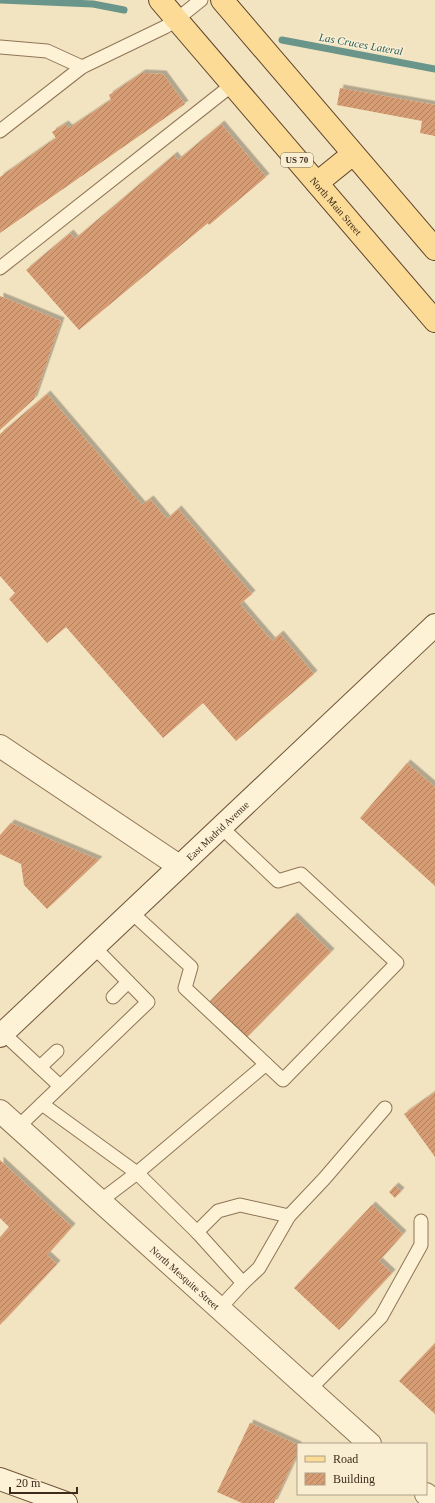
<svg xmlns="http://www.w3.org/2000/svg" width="435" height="1503" font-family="Georgia,serif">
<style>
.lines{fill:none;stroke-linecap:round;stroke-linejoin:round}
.stream{stroke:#6a958a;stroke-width:7}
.building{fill:url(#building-hatch);filter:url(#shadow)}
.lane-casing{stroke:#8f7556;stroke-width:15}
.street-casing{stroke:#8f7556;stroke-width:24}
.secondary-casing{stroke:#715539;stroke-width:24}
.primary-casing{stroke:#5d422b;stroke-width:24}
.lane{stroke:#fdf1d6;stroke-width:13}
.street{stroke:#fdf1d6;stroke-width:22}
.secondary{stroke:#fdf1d6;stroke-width:22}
.primary{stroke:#fbdb95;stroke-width:22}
.labels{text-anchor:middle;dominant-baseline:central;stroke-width:3;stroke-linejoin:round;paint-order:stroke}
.shield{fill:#faeed2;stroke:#766653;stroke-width:1}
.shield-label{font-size:9px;font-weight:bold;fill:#3d2c1c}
.street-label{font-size:10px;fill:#3d2c1c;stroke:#faeed2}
.water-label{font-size:11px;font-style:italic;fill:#2a5f5c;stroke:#faeed2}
</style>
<defs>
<pattern id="building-hatch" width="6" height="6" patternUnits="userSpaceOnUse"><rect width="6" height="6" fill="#d69c73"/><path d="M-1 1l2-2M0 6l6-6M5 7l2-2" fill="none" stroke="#af7f5e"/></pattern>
<filter id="shadow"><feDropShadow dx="3.5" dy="-3.5" stdDeviation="0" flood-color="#0004"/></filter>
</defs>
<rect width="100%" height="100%" fill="#f3e4c1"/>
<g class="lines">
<g class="stream">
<polyline points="0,0 93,4 124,10"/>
<polyline points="282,40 435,69"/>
</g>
</g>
<g class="building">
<polygon points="142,73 163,74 185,104 0,233 0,177 56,138 52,132 65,124 69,128 111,100 109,95"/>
<polygon points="340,88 435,105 435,136 420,133 422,121 337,105"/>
<polygon points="221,124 266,177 209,225 208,223 79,330 26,270 70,233 75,239 174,155 178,160"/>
<polygon points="0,296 61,321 34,399 0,430"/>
<polygon points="47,394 142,505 150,499 167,519 178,509 252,594 240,604 272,641 280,634 314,674 236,741 203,703 163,738 66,627 47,643 9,599 15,593 0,576 0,434"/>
<polygon points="407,763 435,787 435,886 360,818"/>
<polygon points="11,823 99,860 47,909 24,885 21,864 0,854 0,835"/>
<polygon points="294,916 331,952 245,1039 208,1003"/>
<polygon points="435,1092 435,1157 404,1114"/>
<polygon points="0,1160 72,1227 47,1255 57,1264 0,1325 0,1237 9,1227 0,1218"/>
<polygon points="395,1186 401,1191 395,1198 389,1192"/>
<polygon points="372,1205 403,1234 379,1261 392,1273 339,1330 294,1288"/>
<polygon points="435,1343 435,1414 399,1381"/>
<polygon points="250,1423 298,1445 298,1452 274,1503 242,1503 217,1492"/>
</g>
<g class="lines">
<g class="lane-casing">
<g id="lane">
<polyline points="0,47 47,51 82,67"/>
<polyline points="0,131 82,67 165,27 176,20 201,0"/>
<polyline points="0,268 232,85"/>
<polyline points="131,912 191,967 185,988 283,1080 397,963 301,874 278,881 221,827"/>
<polyline points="113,997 128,982"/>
<polyline points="3,1033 60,1086"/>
<polyline points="40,1067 57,1051"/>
<polyline points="42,1104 137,1173 197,1232 218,1211 240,1205 289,1216"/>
<polyline points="18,1127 148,1002 94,947"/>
<polyline points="100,1201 137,1173 266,1064"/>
<polyline points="197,1232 243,1283"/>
<polyline points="220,1308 243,1283 259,1268 289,1216 324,1179 385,1108"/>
<polyline points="309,1390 381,1317 421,1245 421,1221"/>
</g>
</g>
<g class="street-casing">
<g id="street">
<polyline points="0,746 179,866"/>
<path id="s1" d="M0,1111L370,1444"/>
<polyline points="426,1494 435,1502"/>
</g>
</g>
<g class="secondary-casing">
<g id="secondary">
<path id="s2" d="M0,1036L435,625"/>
<polyline points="0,1479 66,1503"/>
</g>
</g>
<g class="primary-casing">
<g id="primary">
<path id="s3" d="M160,0L435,321"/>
<polyline points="222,0 435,249"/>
<polyline points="317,183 353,154"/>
</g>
</g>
<use href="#lane" class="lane"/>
<use href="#street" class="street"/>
<use href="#secondary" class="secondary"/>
<use href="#primary" class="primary"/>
</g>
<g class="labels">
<rect class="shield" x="281" y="153" width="32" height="14" rx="3"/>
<g class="shield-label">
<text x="297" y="160">US 70</text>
</g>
<g class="street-label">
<text stroke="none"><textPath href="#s3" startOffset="271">North Main Street</textPath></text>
<text stroke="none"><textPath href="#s2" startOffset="299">East Madrid Avenue</textPath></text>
<text stroke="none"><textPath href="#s1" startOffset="249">North Mesquite Street</textPath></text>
</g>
<g class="water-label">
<text transform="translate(361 44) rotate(10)">Las Cruces Lateral</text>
</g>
</g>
<rect x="297" y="1443" width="130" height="52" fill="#faeed2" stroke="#aea089"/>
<rect x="305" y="1456" width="20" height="6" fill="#fbdb95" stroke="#aea089"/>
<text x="333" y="1463" font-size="12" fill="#3d2c1c">Road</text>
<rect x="305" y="1473" width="20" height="12" fill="url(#building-hatch)" stroke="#aea089"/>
<text x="333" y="1483" font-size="12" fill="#3d2c1c">Building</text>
<path d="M10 1487v6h67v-6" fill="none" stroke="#3d2c1c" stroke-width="2"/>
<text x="16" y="1487" font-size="12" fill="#3d2c1c" stroke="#faeed2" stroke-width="3" paint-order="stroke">20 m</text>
</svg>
